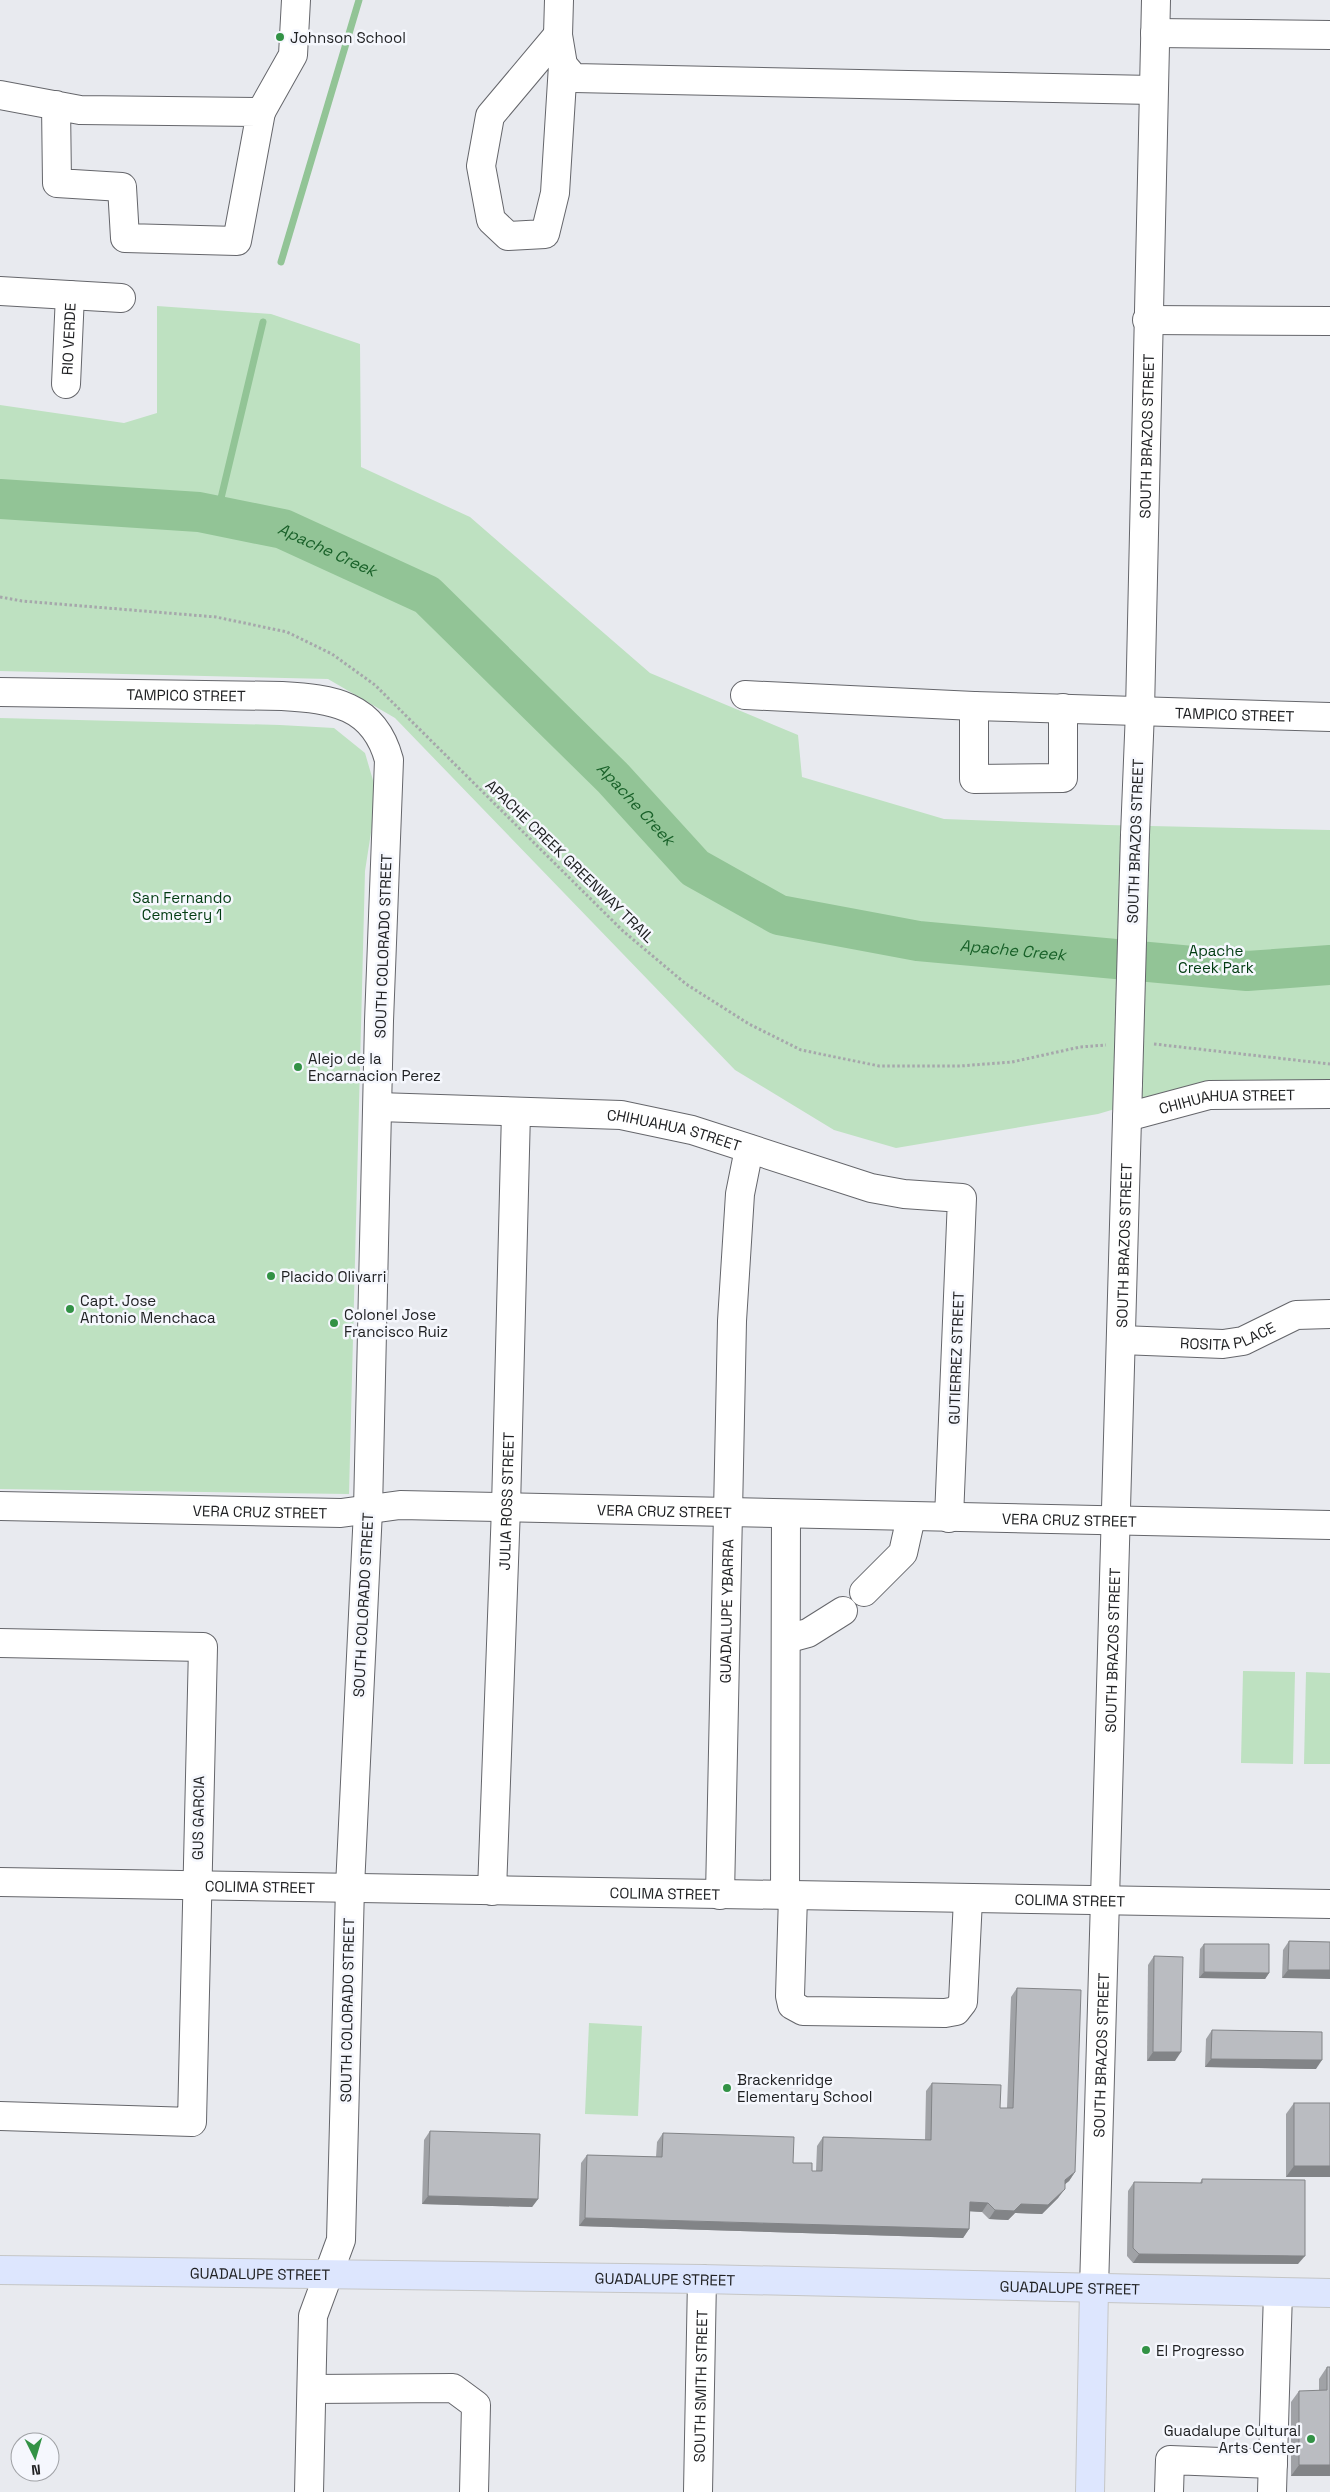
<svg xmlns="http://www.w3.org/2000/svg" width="1330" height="2492" font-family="'Space Grotesk',sans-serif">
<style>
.green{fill:#bee1c1}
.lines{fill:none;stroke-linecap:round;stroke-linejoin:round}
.stream{stroke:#92c496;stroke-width:7}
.river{stroke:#92c496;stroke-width:40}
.minor-casing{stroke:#65666b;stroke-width:30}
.major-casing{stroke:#c5c6c6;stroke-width:30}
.path{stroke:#a6a7ab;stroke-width:3;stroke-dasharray:2.5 2.5;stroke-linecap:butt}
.minor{stroke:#fff;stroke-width:28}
.major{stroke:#dde6fe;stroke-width:28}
.minor-bridge-casing{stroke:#65666b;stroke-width:30;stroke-linecap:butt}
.minor-bridge{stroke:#fff;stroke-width:28}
.wall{fill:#a0a2a6}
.shaded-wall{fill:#828487}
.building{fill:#babcc1;stroke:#828487}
.poi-dot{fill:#329245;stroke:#f5f7fd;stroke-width:2}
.labels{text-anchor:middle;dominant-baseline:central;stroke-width:5;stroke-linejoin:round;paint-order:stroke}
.poi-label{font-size:15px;fill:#212224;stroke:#f5f7fd;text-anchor:start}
.street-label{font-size:15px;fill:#212224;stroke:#f5f7fd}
.park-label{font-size:15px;fill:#013b11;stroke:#f5f7fd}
.water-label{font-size:16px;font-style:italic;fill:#196129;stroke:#f5f7fd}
</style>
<rect width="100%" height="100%" fill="#e8eaef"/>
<g class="green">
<polygon points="157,306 271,314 360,344 361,467 470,517 650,673 798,735 802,777 944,819 1107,825 1330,830 1330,1081 1213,1080 1098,1114 896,1148 834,1130 735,1070 395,718 328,679 0,671 0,405 124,423 157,413"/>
<polygon points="0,718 280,725 334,728 365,753 377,794 365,871 349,1494 0,1489"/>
<polygon points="1243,1671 1295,1672 1293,1764 1241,1763"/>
<polygon points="1306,1672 1330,1673 1330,1764 1304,1764"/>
<polygon points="589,2023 642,2026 638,2116 585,2114"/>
</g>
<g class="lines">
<g class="stream">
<polyline points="281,262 359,0"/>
<polyline points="217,515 263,322"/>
</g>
<path class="river" id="s1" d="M0,499L199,512L283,529L427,595L613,778L695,868L779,915L918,941L1247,971L1330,965"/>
<g class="minor-casing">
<g id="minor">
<polyline points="559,0 558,35 563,65 574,78 1153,90"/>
<polyline points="1155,33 1330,35"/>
<polyline points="558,35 490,116 481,166 491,220 508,236 545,234 555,193 563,65"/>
<polyline points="0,95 80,110 261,112 237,241 125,238 122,187 57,183 56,105"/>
<polyline points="261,112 293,55 296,0"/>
<polyline points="0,291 121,298"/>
<polyline points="1147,320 1330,321"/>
<path id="s2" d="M66,384L70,295"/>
<path id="s3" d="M0,692L282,696C332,699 374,704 389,760L379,1021L368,1510L350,1887L341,2240L313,2316L309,2492"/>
<path id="s4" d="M745,695L974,706L1330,717"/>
<polyline points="974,706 974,779 1063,778 1063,708"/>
<path id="s5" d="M1135,835L1140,711L1156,0"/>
<path id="s6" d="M378,1107L621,1115L692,1130L871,1188L904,1194L962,1198L949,1518"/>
<path id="s7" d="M1127,1117L1209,1095L1330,1094"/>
<path id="s8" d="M1121,1340L1223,1344L1243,1341L1296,1315L1330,1314"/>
<path id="s9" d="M0,1506L341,1513L400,1505L1330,1525"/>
<polyline points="864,1592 903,1553 911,1517"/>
<polyline points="786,1639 808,1633 843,1611"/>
<polyline points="0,1643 203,1647 192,2122 0,2116"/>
<path id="s10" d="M0,1882L1330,1904"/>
<path id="s11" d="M492,1891L506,1507L516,1112"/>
<path id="s12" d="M720,1895L732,1321L740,1194L749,1149"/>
<polyline points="785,1896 786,1514"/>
<polyline points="793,1896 790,1996 792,2005 803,2011 945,2013 956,2011 963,2002 968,1899"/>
<path id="s13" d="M1094,2289L1128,1083"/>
<polyline points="312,2389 453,2388 476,2405 474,2492"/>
<path id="s14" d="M698,2492L702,2279"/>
<polyline points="1169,2492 1170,2460 1273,2464"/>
<polyline points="1272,2492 1278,2292"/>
</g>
</g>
<g class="major-casing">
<g id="major">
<path id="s15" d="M0,2270L702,2279L1330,2293"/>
<polyline points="1090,2492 1094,2289"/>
</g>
</g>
<g class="path">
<polyline points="0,597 22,601 216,617 287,632 332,654 375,685 623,931 686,984 749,1024 801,1050 879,1066 960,1066 1012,1062 1080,1047 1106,1045"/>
<polyline points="1154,1044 1330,1064"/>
</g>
<use href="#minor" class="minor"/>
<use href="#major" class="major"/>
<g class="minor-bridge-casing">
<polyline id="minor-bridge" points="1128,1083 1135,835"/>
</g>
<use href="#minor-bridge" class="minor-bridge"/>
</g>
<g class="wall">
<polygon points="1289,1941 1330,1942 1282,1978 1283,1950"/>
<polygon points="1204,1944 1269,1973 1265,1979 1199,1978 1200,1949"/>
<polygon points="1154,1956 1175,2061 1147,2061 1148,1965"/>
<polygon points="1017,1988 1075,2172 1069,2181 1065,2184 1058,2198 1042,2214 1015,2213 1008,2220 989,2219 982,2212 970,2211 969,2229 963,2238 579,2226 581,2163 587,2155 656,2157 657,2142 663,2133 793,2163 812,2171 816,2171 817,2146 823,2137 925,2140 926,2091 932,2083 1000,2108 1007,2108 1011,1997"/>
<polygon points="1212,2030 1316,2069 1205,2067 1206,2039"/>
<polygon points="1294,2103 1330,2103 1330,2177 1286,2177 1286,2114"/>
<polygon points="430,2131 538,2199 532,2207 422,2204 424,2140"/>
<polygon points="1202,2179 1298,2264 1133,2263 1127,2256 1128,2191 1134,2182 1200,2183"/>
<polygon points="1327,2367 1330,2476 1291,2476 1291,2402 1299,2391 1319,2391 1319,2379"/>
</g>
<g class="shaded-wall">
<polygon points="1288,1970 1330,1970 1330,1979 1282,1978"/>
<polygon points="1204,1972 1269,1973 1265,1979 1199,1978"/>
<polygon points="1153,2052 1181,2052 1175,2061 1147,2061"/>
<polygon points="1211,2059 1322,2060 1316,2069 1205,2067"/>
<polygon points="1294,2166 1330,2166 1330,2177 1286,2177"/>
<polygon points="1075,2172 1069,2181 1059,2189 1065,2180"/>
<polygon points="1065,2189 1058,2198 1042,2214 1015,2213 1008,2220 989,2219 995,2210 1021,2204"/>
<polygon points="428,2196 538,2199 532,2207 422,2204"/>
<polygon points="970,2202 988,2203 982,2212 964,2211"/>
<polygon points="585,2218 969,2229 963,2238 579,2226"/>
<polygon points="1139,2254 1305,2256 1298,2264 1133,2263"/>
<polygon points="1299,2465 1330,2465 1330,2476 1291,2476"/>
</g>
<g class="building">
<polygon points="1289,1941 1330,1942 1330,1970 1288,1970"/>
<polygon points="1204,1944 1269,1944 1269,1973 1204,1972"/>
<polygon points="1154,1956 1183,1957 1181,2052 1153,2052"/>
<polygon points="1017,1988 1081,1990 1075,2172 1065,2180 1065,2189 1048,2205 1021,2204 1014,2211 995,2210 988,2203 970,2202 969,2229 585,2218 587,2155 662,2157 663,2133 794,2137 793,2163 812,2163 812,2171 822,2171 823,2137 931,2140 932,2083 1001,2085 1000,2108 1013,2108"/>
<polygon points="1212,2030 1322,2032 1322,2060 1211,2059"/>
<rect x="1294" y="2103" width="36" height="63"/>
<polygon points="430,2131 540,2134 538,2199 428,2196"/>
<polygon points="1202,2179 1305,2180 1305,2256 1139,2254 1133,2248 1134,2182 1202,2183"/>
<polygon points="1327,2367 1330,2367 1330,2465 1299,2465 1299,2391 1327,2390"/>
</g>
<g class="poi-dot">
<circle cx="280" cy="37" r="5"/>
<circle cx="298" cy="1067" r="5"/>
<circle cx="271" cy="1276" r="5"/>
<circle cx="70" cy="1309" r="5"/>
<circle cx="334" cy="1323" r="5"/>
<circle cx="727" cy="2088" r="5"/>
<circle cx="1146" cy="2350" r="5"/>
<circle cx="1311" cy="2439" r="5"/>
</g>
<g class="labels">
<g class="poi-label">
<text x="290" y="37">Johnson School</text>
<text x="308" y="1058">Alejo de la<tspan x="308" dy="17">Encarnacion Perez</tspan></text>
<text x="281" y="1276">Placido Olivarri</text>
<text x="80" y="1300">Capt. Jose<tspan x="80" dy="17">Antonio Menchaca</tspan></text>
<text x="344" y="1314">Colonel Jose<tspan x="344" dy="17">Francisco Ruiz</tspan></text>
<text x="737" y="2079">Brackenridge<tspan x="737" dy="17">Elementary School</tspan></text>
<text x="1156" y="2350">El Progresso</text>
<text x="1301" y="2430" text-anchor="end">Guadalupe Cultural<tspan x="1301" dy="17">Arts Center</tspan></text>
</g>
<g class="street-label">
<text stroke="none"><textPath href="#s2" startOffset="45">RIO VERDE</textPath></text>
<text stroke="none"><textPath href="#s5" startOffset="399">SOUTH BRAZOS STREET</textPath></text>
<text stroke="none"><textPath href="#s3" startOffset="186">TAMPICO STREET</textPath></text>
<text stroke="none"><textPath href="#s4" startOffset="490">TAMPICO STREET</textPath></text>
<text transform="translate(1135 841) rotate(-88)">SOUTH BRAZOS STREET</text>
<text transform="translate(570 861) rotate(44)">APACHE CREEK GREENWAY TRAIL</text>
<text transform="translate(383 946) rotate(-88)">SOUTH COLORADO STREET</text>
<text stroke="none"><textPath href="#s7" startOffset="102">CHIHUAHUA STREET</textPath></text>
<text stroke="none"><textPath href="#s6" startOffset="298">CHIHUAHUA STREET</textPath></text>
<text stroke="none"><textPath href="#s13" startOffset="1044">SOUTH BRAZOS STREET</textPath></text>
<text stroke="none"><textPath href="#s8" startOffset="108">ROSITA PLACE</textPath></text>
<text transform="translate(956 1358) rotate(-88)">GUTIERREZ STREET</text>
<text stroke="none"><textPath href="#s11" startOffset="390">JULIA ROSS STREET</textPath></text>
<text stroke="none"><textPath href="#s9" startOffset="260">VERA CRUZ STREET</textPath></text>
<text stroke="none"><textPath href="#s9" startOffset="665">VERA CRUZ STREET</textPath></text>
<text stroke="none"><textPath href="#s9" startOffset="1070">VERA CRUZ STREET</textPath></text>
<text transform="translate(363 1605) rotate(-87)">SOUTH COLORADO STREET</text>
<text stroke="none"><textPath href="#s12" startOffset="284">GUADALUPE YBARRA</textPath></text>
<text stroke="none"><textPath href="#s13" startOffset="639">SOUTH BRAZOS STREET</textPath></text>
<text transform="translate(198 1818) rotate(-89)">GUS GARCIA</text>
<text stroke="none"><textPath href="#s10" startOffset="260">COLIMA STREET</textPath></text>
<text stroke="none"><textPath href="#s10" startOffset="665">COLIMA STREET</textPath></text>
<text stroke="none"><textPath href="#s10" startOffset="1070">COLIMA STREET</textPath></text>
<text transform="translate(347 2010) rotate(-89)">SOUTH COLORADO STREET</text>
<text stroke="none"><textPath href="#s13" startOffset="234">SOUTH BRAZOS STREET</textPath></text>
<text stroke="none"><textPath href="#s15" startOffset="260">GUADALUPE STREET</textPath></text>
<text stroke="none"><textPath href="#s15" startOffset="665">GUADALUPE STREET</textPath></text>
<text stroke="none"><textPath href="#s15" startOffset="1070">GUADALUPE STREET</textPath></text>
<text stroke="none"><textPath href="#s14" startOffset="106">SOUTH SMITH STREET</textPath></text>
</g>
<g class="park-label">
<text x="182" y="897">San Fernando<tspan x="182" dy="17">Cemetery 1</tspan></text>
<text x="1216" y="950">Apache<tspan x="1216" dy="17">Creek Park</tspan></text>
</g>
<g class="water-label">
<text stroke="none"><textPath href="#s1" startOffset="334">Apache Creek</textPath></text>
<text stroke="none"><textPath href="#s1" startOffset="739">Apache Creek</textPath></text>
<text stroke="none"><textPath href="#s1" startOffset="1159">Apache Creek</textPath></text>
</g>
</g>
<g transform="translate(35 2457) rotate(175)"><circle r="24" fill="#f5f7fd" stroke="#a0a2a6"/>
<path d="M0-4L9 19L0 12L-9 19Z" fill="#329245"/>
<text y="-8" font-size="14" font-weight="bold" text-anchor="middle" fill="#212224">N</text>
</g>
</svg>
